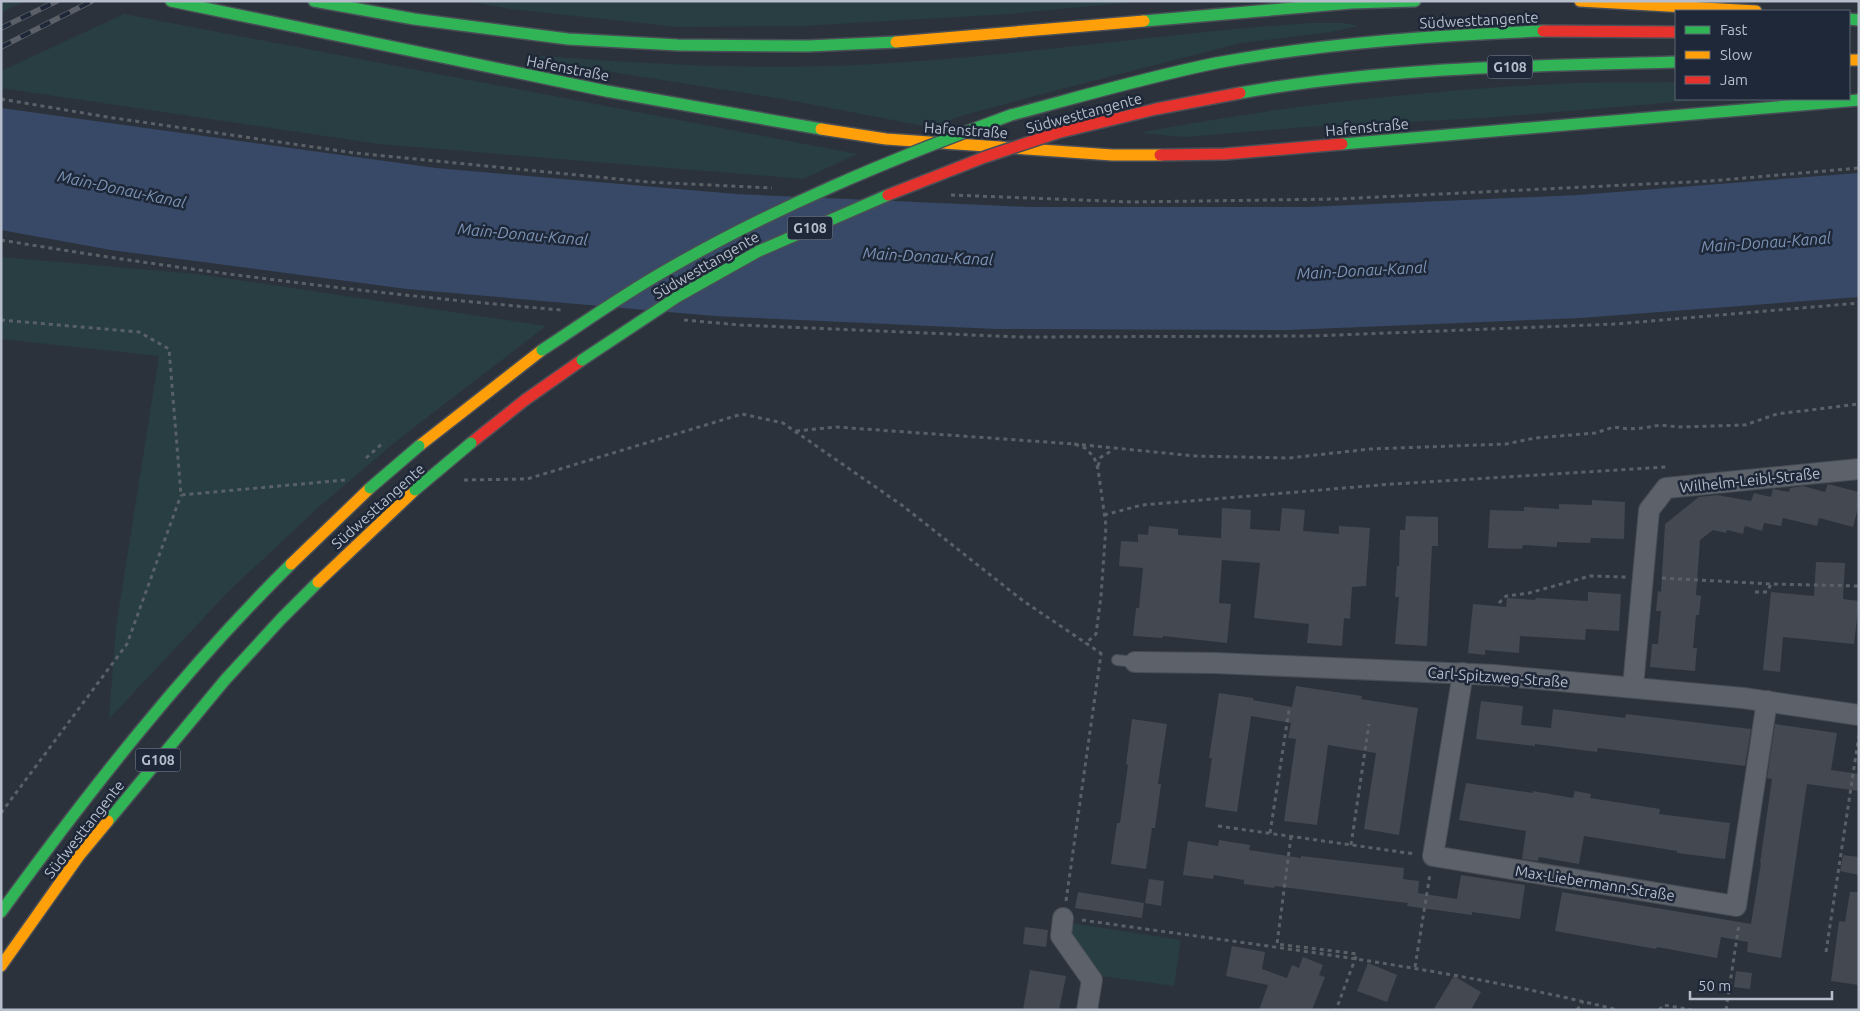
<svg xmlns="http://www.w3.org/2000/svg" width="1860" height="1011" font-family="Ubuntu,sans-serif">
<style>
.green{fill:#283e43}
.water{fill:#374967}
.building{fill:#434851}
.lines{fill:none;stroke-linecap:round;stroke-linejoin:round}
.lane-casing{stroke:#484d54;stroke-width:12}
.street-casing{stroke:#484d54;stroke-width:22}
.fast-casing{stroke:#494e57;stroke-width:14}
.slow-casing{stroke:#494e57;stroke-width:14}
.jam-casing{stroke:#494e57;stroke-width:14}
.path{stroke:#596066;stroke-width:3;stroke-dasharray:4 4;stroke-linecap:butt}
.lane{stroke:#5c616a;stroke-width:10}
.street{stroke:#5c616a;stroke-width:20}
.fast{stroke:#30b455;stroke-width:11}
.slow{stroke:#ff9f0a;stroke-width:11}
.jam{stroke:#e5322d;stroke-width:11}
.rail-casing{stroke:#5b6068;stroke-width:5.5}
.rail{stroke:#1e2838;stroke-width:4;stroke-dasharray:11;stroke-linecap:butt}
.fast-bridge-casing{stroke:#494e57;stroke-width:14;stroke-linecap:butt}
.jam-bridge-casing{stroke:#494e57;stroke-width:14;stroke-linecap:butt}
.fast-bridge{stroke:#30b455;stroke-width:11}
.jam-bridge{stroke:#e5322d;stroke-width:11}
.labels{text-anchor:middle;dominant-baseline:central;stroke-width:5;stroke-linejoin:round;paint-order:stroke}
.shield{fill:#1e2838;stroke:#8891a0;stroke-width:1}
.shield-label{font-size:14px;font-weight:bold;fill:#b6becc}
.street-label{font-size:15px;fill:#b6becc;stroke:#1e2838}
.water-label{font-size:16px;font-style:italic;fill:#7c93b5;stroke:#1e2838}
</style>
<rect width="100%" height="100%" fill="#2c323c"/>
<g class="green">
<polygon points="1,1 25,1 1,13"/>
<polygon points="466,1 1144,1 1009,14 802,26 678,27 511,9"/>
<polygon points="124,14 857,154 803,179 379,144 1,88 1,71"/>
<path d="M1309,23H1344L1358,26L1331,32L1241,43L1042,94L961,116L929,127L783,99L541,61L538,57L542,56C637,63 733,69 828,66C989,61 1149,34 1309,23Z"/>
<path d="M1676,82V99H1712L1484,118L1307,127L1185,137L1140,133C1283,105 1429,90 1574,83C1608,82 1642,83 1676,82Z"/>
<polygon points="1,257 198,274 546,326 399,439 320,506 228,592 109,719 116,627 159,356 1,339"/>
<polygon points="1071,923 1181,940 1174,986 1094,975 1070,938"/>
</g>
<polygon class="water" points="1,108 436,168 736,194 1030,207 1308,207 1578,195 1859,173 1859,297 1580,318 1288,330 996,329 714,316 407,289 111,250 1,230"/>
<g class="building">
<polygon points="1828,484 1859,492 1859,504 1853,527 1819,518 1817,526 1783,518 1781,526 1764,523 1762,531 1745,526 1743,534 1727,530 1726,533 1713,530 1700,540 1696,595 1701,596 1699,615 1696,615 1693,648 1697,648 1695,671 1650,667 1652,644 1658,644 1661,611 1656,611 1658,591 1661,592 1665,524 1699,497 1717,495 1751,501 1754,493 1771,497 1773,489 1789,492 1790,488 1803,486 1825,492"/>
<polygon points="1592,500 1625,502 1624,539 1591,538 1590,543 1557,542 1557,547 1523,545 1522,549 1488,548 1490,510 1524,511 1524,507 1559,509 1559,504 1592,505"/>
<polygon points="1222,508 1251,510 1250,529 1280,531 1282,508 1305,510 1303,531 1339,534 1339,526 1370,528 1366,586 1352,587 1350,619 1344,618 1342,646 1307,643 1309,624 1254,618 1260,563 1222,560 1219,603 1231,604 1227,643 1163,636 1163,638 1133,636 1136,608 1139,608 1143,568 1119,566 1121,541 1138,542 1138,534 1148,535 1149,526 1178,529 1178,535 1221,538"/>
<polygon points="1406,516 1438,517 1438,546 1432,546 1427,646 1395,644 1399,597 1395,597 1397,566 1399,566 1400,530 1405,530"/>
<polygon points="1816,562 1845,563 1843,599 1859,601 1854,644 1783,637 1780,672 1763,670 1771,592 1814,596"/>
<polygon points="1588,592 1621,594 1619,631 1586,629 1585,640 1520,636 1519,653 1485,650 1485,655 1468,653 1473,604 1506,607 1507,598 1535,600 1536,598 1588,601"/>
<polygon points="1296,686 1362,696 1361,699 1418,708 1399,835 1364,829 1376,753 1328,745 1317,825 1284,821 1296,739 1288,738 1291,723 1251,716 1237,812 1205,807 1212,758 1209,758 1219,693 1253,698 1253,700 1292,707"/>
<polygon points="1481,701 1523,706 1521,725 1551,728 1553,709 1625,718 1626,714 1751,729 1745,766 1598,748 1597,752 1535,744 1535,746 1476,739"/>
<polygon points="1132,719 1167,724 1158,784 1161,784 1155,828 1152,828 1146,869 1111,864 1117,823 1120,823 1128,765 1126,764"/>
<polygon points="1775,724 1837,733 1831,770 1859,774 1859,791 1807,784 1781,958 1747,952 1748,942 1721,937 1717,958 1657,947 1656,949 1555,931 1562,892 1751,924 1761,863 1760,863 1772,779 1767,778"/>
<polygon points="1466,783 1533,793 1533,791 1573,798 1575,791 1591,794 1590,798 1660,809 1659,814 1730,823 1725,859 1677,853 1677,851 1584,836 1579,864 1539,857 1538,861 1522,859 1526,831 1459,820"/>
<polygon points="1219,840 1250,845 1249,850 1301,858 1301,856 1404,868 1403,879 1419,881 1418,893 1457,899 1461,875 1525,885 1520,919 1472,912 1472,915 1407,906 1408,903 1383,900 1275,886 1274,888 1244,884 1244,880 1214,875 1213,879 1183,875 1188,841 1218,846"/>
<polygon points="1843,855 1859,857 1859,875 1840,871"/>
<polygon points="1149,879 1164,881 1161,906 1145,903"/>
<polygon points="1078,892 1144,903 1142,918 1075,908"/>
<polygon points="1850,892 1859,892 1859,985 1831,981 1839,921 1845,922"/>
<polygon points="1025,927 1048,930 1046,947 1023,944"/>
<polygon points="1232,946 1265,952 1262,969 1287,978 1292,965 1299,968 1303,957 1323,965 1319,975 1325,977 1312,1010 1259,1010 1268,985 1226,976"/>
<polygon points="1368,963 1397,975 1387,1002 1357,991"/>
<polygon points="1030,970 1066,976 1059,1010 1023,1010"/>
<polygon points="1736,971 1752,973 1750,989 1734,987"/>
<polygon points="1454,976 1481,992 1471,1010 1433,1010"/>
</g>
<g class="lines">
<g class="lane-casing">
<polyline id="lane" points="1117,660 1135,662"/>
</g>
<g class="street-casing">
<g id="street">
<polyline points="1135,662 1215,663 1494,675 1743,698 1859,715"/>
<polyline points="1463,673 1433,856 1736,906 1767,701"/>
<polyline points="1633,687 1649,510 1666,488 1859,469"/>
<polyline points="1063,918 1061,936 1092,980 1087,1010"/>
</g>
</g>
<g class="fast-casing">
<g id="fast">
<polyline points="171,1 606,91 821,129"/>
<polyline points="314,1 414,19 568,39 678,45 808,46 896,42"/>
<polyline points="1849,19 1859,20"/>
<polyline points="1144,21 1351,3 1415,1"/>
<path d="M1240,93C1383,67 1531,66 1676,62"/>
<path d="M1011,115C1079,97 1147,77 1216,63C1323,43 1434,35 1543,31"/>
<polyline points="1342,144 1859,100"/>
<polyline points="108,821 225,680 281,619 318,582"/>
<path d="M1,912C90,790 183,671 291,564"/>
</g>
</g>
<g class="slow-casing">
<g id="slow">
<polyline points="1580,1 1756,11"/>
<polyline points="896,42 1144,21"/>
<polyline points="1849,60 1859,60"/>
<polyline points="821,129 886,139 1112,155 1160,155"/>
<polyline points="419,446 542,350"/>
<polyline points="291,564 370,488"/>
<polyline points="318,582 415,490"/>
<polyline points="1,966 79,856 108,821"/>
</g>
</g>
<g class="jam-casing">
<g id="jam">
<polyline points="1543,31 1676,32"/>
<polyline points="1057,133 1156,109 1240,93"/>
<polyline points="1160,155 1225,154 1342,144"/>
<polyline points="471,443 525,400 582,360"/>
</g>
</g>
<g class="path">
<polyline points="1,99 107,117 355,153 648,182 772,188"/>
<polyline points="951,195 1132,202 1337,199 1710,181 1859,168"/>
<path d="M1,240C187,271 374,294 561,310"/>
<polyline points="1,320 139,332 169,349 181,495 345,480"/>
<polyline points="684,320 740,325 1019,337 1312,336 1616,324 1859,303"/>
<polyline points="796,431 836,427 1074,444 1085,448 1094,457 1098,469 1106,526 1101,596 1096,634 1085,644"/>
<polyline points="1074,444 1195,456 1289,458 1370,449 1506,444 1535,438 1595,433 1614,427 1628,429 1643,428 1661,425 1678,427 1745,425 1777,414 1859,404"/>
<polyline points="366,458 384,442"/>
<polyline points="1098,466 1101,457 1113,450"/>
<polyline points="464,480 527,479 742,414 783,423 903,506 1022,600 1102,654"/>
<polyline points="1104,515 1142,505 1392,484 1666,467"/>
<polyline points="1662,578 1771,584 1859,586"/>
<polyline points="1755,592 1767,592 1771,584"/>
<polyline points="1499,603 1506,596 1529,593 1590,576 1626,577"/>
<polyline points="1,813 127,644 181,495"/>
<polyline points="1218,826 1415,854"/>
<polyline points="1270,833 1289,710"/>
<polyline points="1291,836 1277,944 1357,954 1336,1010"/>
<polyline points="1351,845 1369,724"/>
<polyline points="1066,901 1101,654"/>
<path d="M1082,920C1261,946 1442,966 1618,1010"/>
<polyline points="1826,952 1859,735"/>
<polyline points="1415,967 1430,874"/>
<polyline points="1577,1010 1583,1001"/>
<polyline points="1659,1010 1664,1005 1692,1010"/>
<polyline points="1726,1010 1739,924"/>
</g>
<use href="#lane" class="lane"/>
<use href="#street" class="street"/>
<use href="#fast" class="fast"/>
<use href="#slow" class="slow"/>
<use href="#jam" class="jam"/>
<g class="rail-casing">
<g id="rail">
<polyline points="1,28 57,1"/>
<polyline points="1,47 92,1"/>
</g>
</g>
<use href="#rail" class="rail"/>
<g class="fast-bridge-casing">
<g id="fast-bridge">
<path d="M542,350C582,324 621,296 663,272C773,208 891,159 1011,115"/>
<polyline points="582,360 677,297 759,251 888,195"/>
<polyline points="370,488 419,446"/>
<polyline points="415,490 471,443"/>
</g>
</g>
<g class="jam-bridge-casing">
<polyline id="jam-bridge" points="888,195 985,157 1057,133"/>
</g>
<use href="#fast-bridge" class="fast-bridge"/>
<use href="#jam-bridge" class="jam-bridge"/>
</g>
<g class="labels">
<g class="shield">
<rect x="1487.5" y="55.5" width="45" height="23" rx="4"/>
<rect x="787.5" y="216.5" width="45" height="23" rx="4"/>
<rect x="135.5" y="748.5" width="45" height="23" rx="4"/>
</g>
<g class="shield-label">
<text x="1510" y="67">G108</text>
<text x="810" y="228">G108</text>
<text x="158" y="760">G108</text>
</g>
<g class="street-label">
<text transform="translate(1479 20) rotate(-3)">Südwesttangente</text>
<text transform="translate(568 68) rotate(11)">Hafenstraße</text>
<text transform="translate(1084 113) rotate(-15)">Südwesttangente</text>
<text transform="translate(1367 127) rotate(-5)">Hafenstraße</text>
<text transform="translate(966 130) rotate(4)">Hafenstraße</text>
<text transform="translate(706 265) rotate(-30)">Südwesttangente</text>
<text transform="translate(1750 480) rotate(-6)">Wilhelm-Leibl-Straße</text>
<text transform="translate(378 506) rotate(-42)">Südwesttangente</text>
<text transform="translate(1498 677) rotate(4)">Carl-Spitzweg-Straße</text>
<text transform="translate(84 829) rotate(-52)">Südwesttangente</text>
<text transform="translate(1595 883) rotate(9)">Max-Liebermann-Straße</text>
</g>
<g class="water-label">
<text transform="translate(122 189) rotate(12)">Main-Donau-Kanal</text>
<text transform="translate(523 234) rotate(5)">Main-Donau-Kanal</text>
<text transform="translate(1766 242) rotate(-4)">Main-Donau-Kanal</text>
<text transform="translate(928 256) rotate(3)">Main-Donau-Kanal</text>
<text transform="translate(1362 270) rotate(-3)">Main-Donau-Kanal</text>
</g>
</g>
<rect width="1860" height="1011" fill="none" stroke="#b6becc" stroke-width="5"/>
<rect x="1675" y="10" width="175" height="90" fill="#1e2838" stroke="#5b6473"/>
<rect x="1685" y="26" width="25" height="8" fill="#30b455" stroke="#5b6473"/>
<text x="1720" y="35" font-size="15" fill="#b6becc">Fast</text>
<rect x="1685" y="51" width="25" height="8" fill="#ff9f0a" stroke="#5b6473"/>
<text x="1720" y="60" font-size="15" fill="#b6becc">Slow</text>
<rect x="1685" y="76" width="25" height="8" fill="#e5322d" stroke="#5b6473"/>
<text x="1720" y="85" font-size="15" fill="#b6becc">Jam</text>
<path d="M1690 991v8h142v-8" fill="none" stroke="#b6becc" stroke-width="2.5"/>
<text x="1698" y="991" font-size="15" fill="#b6becc" stroke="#1e2838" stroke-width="4" paint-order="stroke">50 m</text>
</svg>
